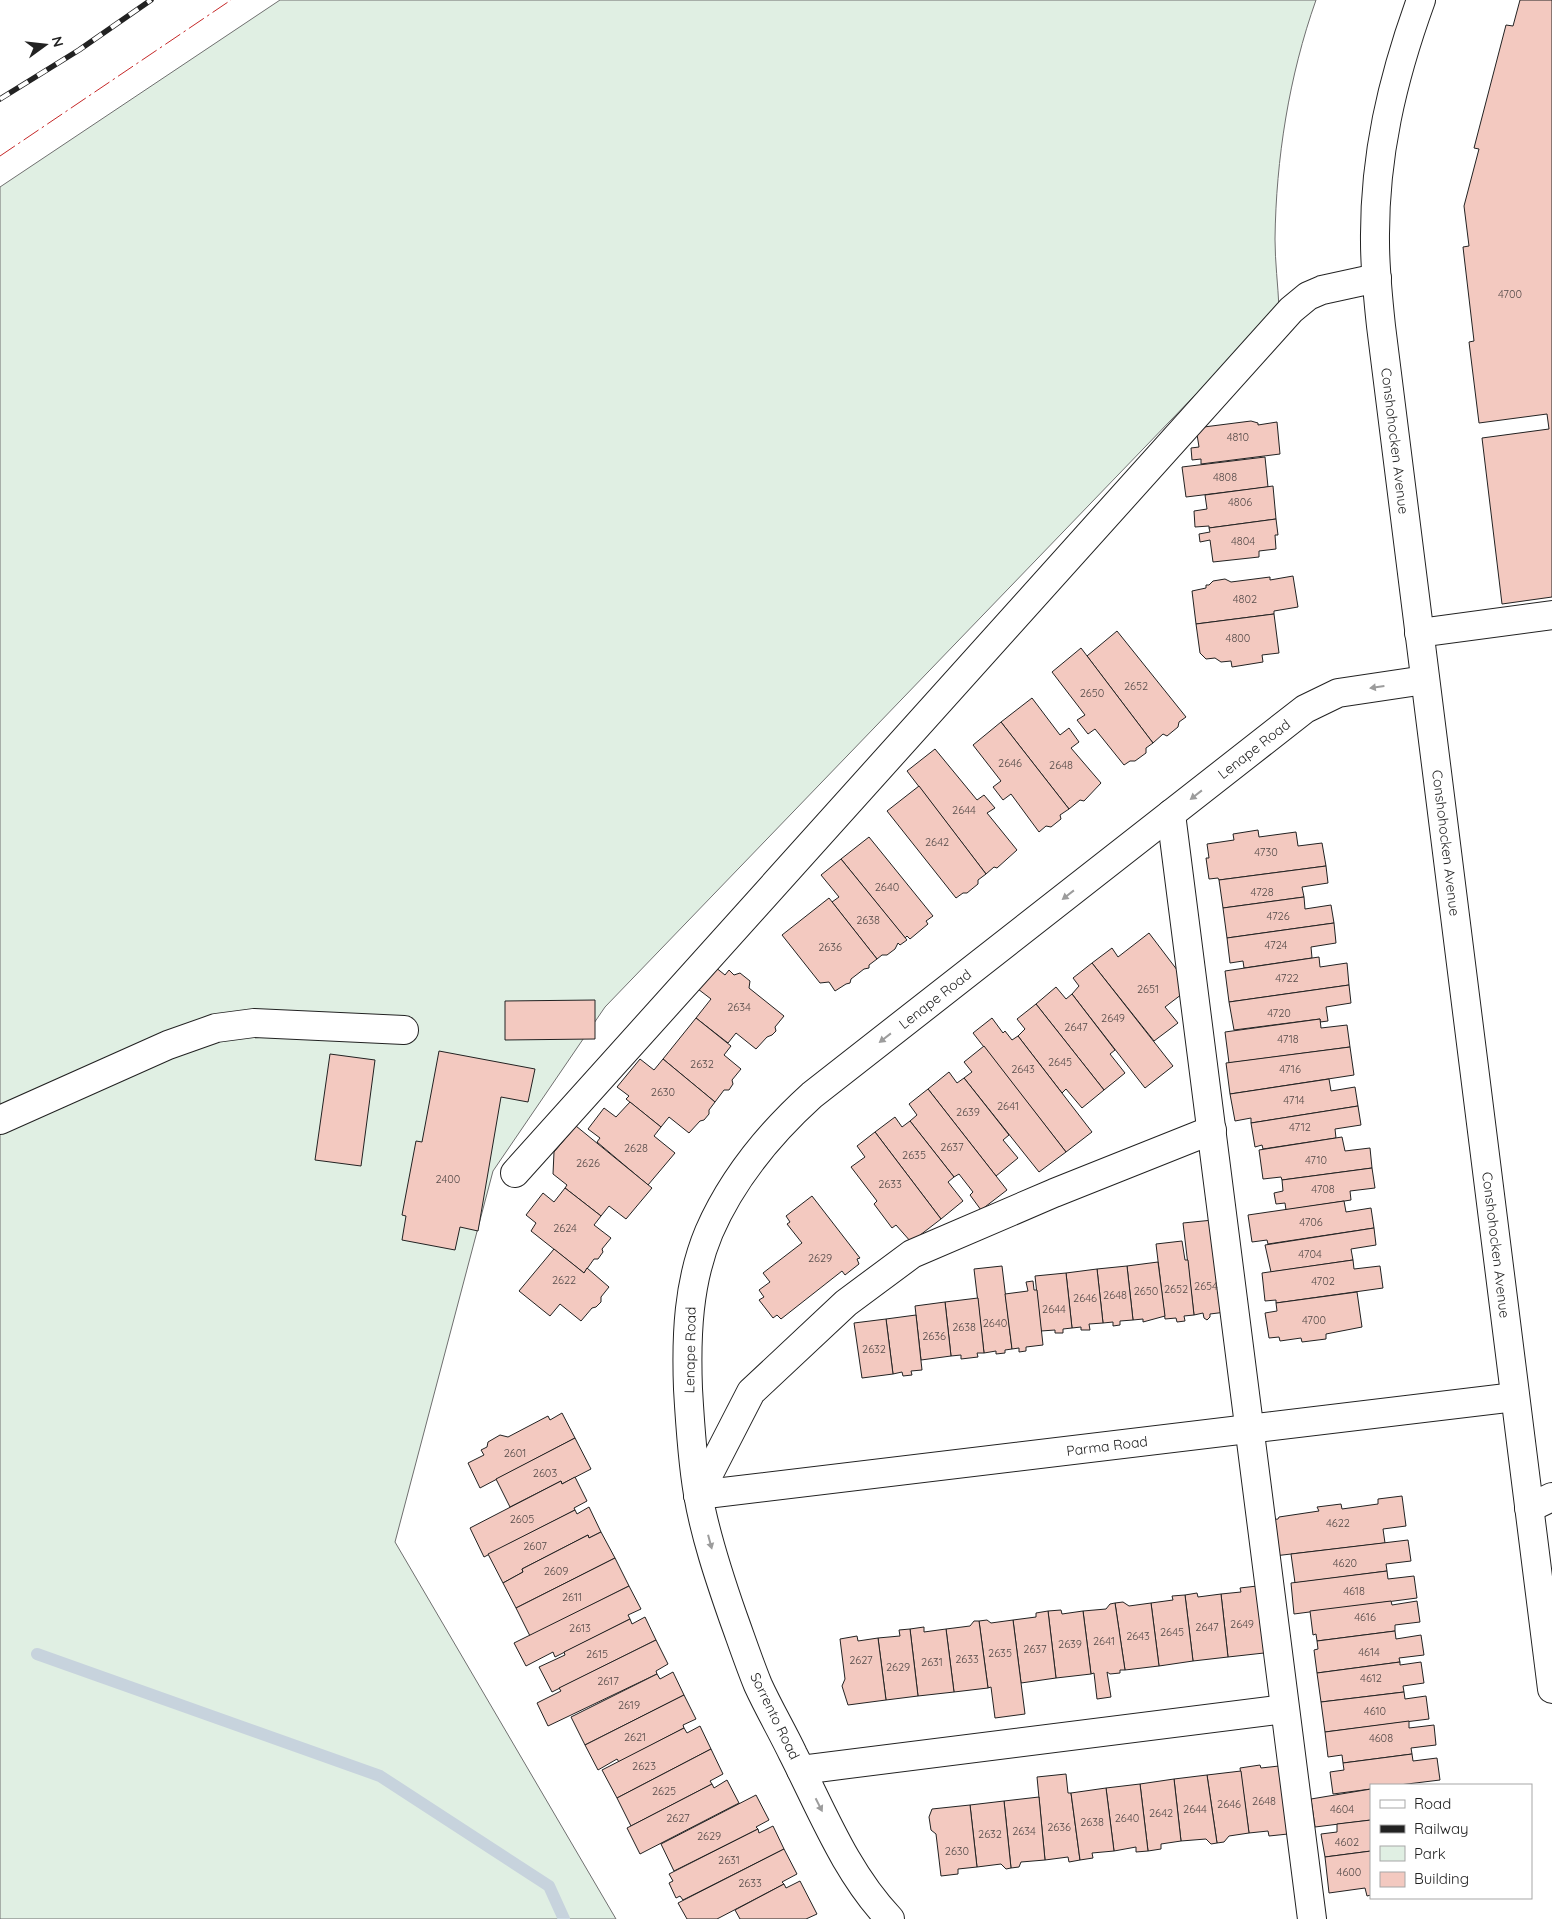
<svg xmlns="http://www.w3.org/2000/svg" width="1552" height="1919" font-family="Quicksand,sans-serif">
<style>
.green{fill:#e0efe3;stroke:#6f6f6f}
.lines{fill:none;stroke-linecap:round;stroke-linejoin:round}
.stream{stroke:#c7d3dd;stroke-width:12}
.building{fill:#f3c9c0;stroke:#222}
.minor-casing{stroke:#222;stroke-width:30}
.major-casing{stroke:#222;stroke-width:30}
.minor{stroke:#fff;stroke-width:28}
.major{stroke:#fff;stroke-width:28}
.rail-casing{stroke:#222;stroke-width:5.5}
.rail{stroke:#fff;stroke-width:4;stroke-dasharray:11;stroke-linecap:butt}
.power{stroke:#c62828;stroke-width:1;stroke-dasharray:18 4 2.5 4;stroke-linecap:butt}
.oneway{fill:#9c9c9c}
.labels{text-anchor:middle;dominant-baseline:central;stroke-width:4;stroke-linejoin:round;paint-order:stroke}
.number-label{font-size:11px;fill:#564c4a}
.street-label{font-size:14px;fill:#222;stroke:#fff}
</style>
<rect width="100%" height="100%" fill="#fff"/>
<path class="green" d="M280,0H1316C1289,76 1276,159 1275,239C1275,262 1278,285 1279,308L605,1007L493,1171L395,1542L616,1919H0V187Z"/>
<g class="lines">
<polyline class="stream" points="37,1654 380,1776 549,1886 564,1919"/>
</g>
<g class="building">
<polygon points="1520,0 1552,0 1552,597 1502,604 1482,438 1549,429 1547,414 1479,423 1469,342 1474,341 1463,247 1469,246 1464,206 1479,149 1474,148 1506,25 1513,26"/>
<polygon points="1251,421 1258,423 1258,425 1277,422 1280,454 1201,464 1201,459 1192,460 1191,448 1199,447 1196,428"/>
<polygon points="1265,457 1268,487 1186,497 1182,467"/>
<polygon points="1273,486 1276,519 1209,528 1209,526 1195,527 1194,511 1207,509 1205,495"/>
<polygon points="1276,519 1278,535 1275,535 1276,549 1259,551 1259,557 1213,562 1210,540 1200,542 1199,534 1210,532 1209,528"/>
<polygon points="1293,576 1298,607 1274,611 1274,614 1196,624 1192,591 1206,588 1206,585 1209,585 1213,581 1225,579 1231,582 1270,577 1270,580"/>
<polygon points="1274,614 1279,653 1262,655 1263,662 1232,667 1231,661 1221,662 1215,658 1206,659 1200,653 1196,624"/>
<polygon points="1117,631 1186,717 1179,722 1178,727 1167,736 1163,734 1153,743 1087,656"/>
<polygon points="1081,648 1153,743 1146,748 1146,753 1135,761 1130,761 1124,765 1095,729 1088,734 1077,720 1085,715 1052,672"/>
<polygon points="1032,698 1060,735 1069,728 1079,742 1071,748 1101,783 1084,801 1080,800 1069,809 1001,722"/>
<polygon points="1001,722 1069,809 1060,815 1061,819 1051,827 1046,826 1039,832 1011,794 1003,800 993,787 1001,781 973,745"/>
<polygon points="935,749 977,800 984,795 995,808 987,813 1017,850 997,868 994,867 986,874 907,771"/>
<polygon points="919,786 986,874 978,880 978,884 967,893 963,893 956,898 887,811"/>
<polygon points="1258,830 1259,837 1296,832 1298,846 1322,843 1326,866 1219,880 1218,878 1209,879 1206,858 1209,858 1207,844 1234,840 1233,834"/>
<polygon points="869,837 933,916 926,921 928,924 910,939 907,936 905,938 841,859"/>
<polygon points="841,859 907,940 900,945 898,943 895,949 887,955 882,955 877,959 832,902 839,897 821,875"/>
<polygon points="1326,866 1328,883 1302,887 1304,897 1223,908 1219,880"/>
<polygon points="1304,897 1305,909 1331,905 1334,923 1227,938 1223,908"/>
<polygon points="829,898 877,959 869,965 869,968 864,969 851,979 850,983 846,984 835,991 829,982 820,983 782,935"/>
<polygon points="1334,923 1336,943 1311,947 1312,958 1244,968 1243,961 1230,963 1227,938"/>
<polygon points="1149,933 1187,983 1186,991 1165,1007 1178,1023 1154,1041 1092,963 1112,948 1118,957"/>
<polygon points="1319,957 1320,967 1347,963 1349,985 1229,1002 1225,971"/>
<polygon points="1092,963 1173,1066 1145,1088 1072,994 1079,986 1073,978"/>
<polygon points="715,967 725,975 729,970 734,975 740,973 750,981 749,988 784,1016 775,1027 776,1031 772,1035 767,1037 756,1049 736,1033 728,1043 696,1018 711,999 698,989"/>
<polygon points="1349,985 1351,1003 1326,1007 1328,1021 1320,1022 1320,1019 1234,1030 1229,1002"/>
<polygon points="1056,987 1066,999 1072,994 1115,1050 1110,1054 1125,1073 1104,1090 1036,1004"/>
<polygon points="595,1000 595,1039 505,1040 505,1001"/>
<polygon points="1036,1004 1104,1090 1082,1108 1066,1089 1062,1093 1018,1036 1025,1029 1017,1019"/>
<polygon points="696,1018 731,1046 724,1055 741,1069 732,1080 733,1084 729,1090 724,1090 715,1102 663,1059"/>
<polygon points="992,1018 1003,1033 1005,1031 1012,1040 1018,1036 1092,1132 1066,1152 973,1033"/>
<polygon points="1320,1019 1321,1028 1347,1025 1350,1047 1229,1063 1225,1032"/>
<polygon points="984,1046 1066,1152 1039,1172 964,1078 972,1072 964,1062"/>
<polygon points="1350,1047 1354,1075 1230,1094 1226,1063"/>
<polygon points="439,1051 535,1069 528,1102 501,1097 478,1231 460,1227 455,1250 402,1240 406,1216 402,1215 416,1141 422,1142"/>
<polygon points="330,1054 375,1060 361,1166 315,1160"/>
<polygon points="640,1059 654,1070 663,1059 715,1102 709,1110 709,1114 704,1120 700,1121 689,1133 669,1117 661,1127 626,1099 629,1096 617,1087"/>
<polygon points="949,1072 957,1083 964,1078 1009,1135 1003,1140 1018,1158 996,1176 928,1089"/>
<polygon points="1329,1079 1331,1091 1355,1087 1358,1106 1251,1123 1251,1118 1235,1121 1230,1094"/>
<polygon points="928,1089 1007,1190 981,1210 970,1195 973,1192 959,1174 954,1177 910,1121 917,1115 909,1104"/>
<polygon points="630,1102 661,1127 654,1136 675,1153 648,1185 597,1142 600,1138 588,1129 604,1108 616,1117"/>
<polygon points="1358,1106 1361,1125 1335,1129 1336,1138 1263,1149 1262,1145 1255,1147 1251,1123"/>
<polygon points="895,1117 902,1127 910,1121 954,1177 948,1182 963,1201 941,1219 875,1132"/>
<polygon points="576,1126 652,1188 626,1219 609,1206 601,1216 565,1188 567,1185 553,1174 554,1152"/>
<polygon points="875,1132 941,1219 911,1242 896,1225 892,1228 874,1204 877,1201 851,1167 865,1157 857,1146"/>
<polygon points="1342,1137 1345,1151 1370,1148 1372,1168 1282,1180 1281,1177 1263,1179 1259,1150"/>
<polygon points="1372,1168 1375,1188 1350,1191 1351,1200 1286,1210 1285,1203 1276,1204 1274,1193 1283,1191 1282,1180"/>
<polygon points="565,1188 601,1216 594,1225 611,1238 602,1249 603,1252 598,1259 594,1259 584,1273 531,1231 536,1223 526,1215 543,1193 554,1202"/>
<polygon points="812,1196 860,1258 857,1259 859,1264 845,1275 842,1271 781,1319 777,1315 773,1318 759,1300 764,1297 759,1290 770,1282 763,1273 802,1243 787,1224 790,1222 786,1216"/>
<polygon points="1344,1201 1346,1212 1371,1208 1374,1228 1268,1244 1267,1240 1252,1242 1248,1215"/>
<polygon points="1213,1220 1226,1312 1210,1314 1210,1317 1207,1320 1204,1318 1203,1313 1194,1315 1183,1223"/>
<polygon points="1374,1228 1376,1245 1351,1249 1353,1260 1271,1272 1265,1245"/>
<polygon points="1182,1241 1185,1260 1188,1260 1194,1315 1184,1316 1185,1321 1177,1322 1176,1318 1165,1319 1156,1244"/>
<polygon points="554,1249 584,1273 587,1268 609,1287 601,1297 601,1302 596,1307 592,1308 581,1321 560,1304 550,1316 519,1291"/>
<polygon points="1353,1260 1354,1269 1380,1266 1383,1288 1276,1303 1276,1300 1265,1301 1262,1273"/>
<polygon points="1158,1262 1165,1316 1143,1322 1143,1319 1133,1320 1127,1266"/>
<polygon points="1002,1266 1012,1349 1005,1350 1005,1353 996,1354 996,1351 984,1353 974,1269"/>
<polygon points="1127,1266 1133,1320 1120,1321 1120,1325 1113,1326 1113,1322 1103,1323 1097,1269"/>
<polygon points="1097,1269 1103,1323 1089,1324 1090,1330 1081,1330 1081,1327 1072,1328 1066,1273"/>
<polygon points="1066,1273 1072,1328 1063,1329 1063,1333 1055,1333 1055,1330 1041,1331 1035,1276"/>
<polygon points="1033,1281 1034,1290 1037,1290 1043,1345 1026,1347 1026,1351 1019,1352 1019,1348 1012,1349 1005,1294 1028,1291 1026,1282"/>
<polygon points="1357,1292 1362,1327 1326,1334 1326,1339 1302,1342 1301,1338 1280,1341 1279,1337 1269,1338 1265,1313 1277,1311 1276,1303"/>
<polygon points="978,1298 984,1353 977,1353 978,1357 961,1359 961,1355 951,1356 945,1302"/>
<polygon points="945,1302 951,1356 921,1360 915,1306"/>
<polygon points="916,1315 922,1370 911,1371 912,1375 903,1376 902,1372 893,1374 886,1319"/>
<polygon points="886,1319 893,1374 862,1378 854,1323"/>
<polygon points="562,1413 575,1438 480,1488 468,1463 484,1455 481,1450 487,1447 488,1442 500,1435 508,1437 548,1416 550,1420"/>
<polygon points="575,1438 591,1469 562,1484 561,1481 510,1507 496,1479"/>
<polygon points="575,1477 587,1501 574,1508 575,1510 484,1557 470,1528 561,1481 562,1484"/>
<polygon points="1402,1496 1406,1526 1383,1529 1385,1543 1274,1556 1270,1520 1278,1519 1279,1517 1319,1511 1317,1507 1341,1504 1342,1509 1378,1504 1378,1499"/>
<polygon points="589,1507 601,1532 589,1538 588,1535 522,1569 523,1572 503,1583 488,1554 575,1510 577,1514"/>
<polygon points="601,1532 615,1558 516,1608 503,1583 523,1572 522,1569 588,1535 589,1538"/>
<polygon points="1408,1540 1411,1561 1386,1564 1387,1571 1295,1583 1291,1554"/>
<polygon points="615,1558 629,1586 530,1636 516,1608"/>
<polygon points="1387,1571 1388,1579 1414,1576 1417,1598 1294,1614 1291,1583"/>
<polygon points="629,1586 641,1609 628,1615 630,1619 555,1657 553,1652 526,1666 514,1643"/>
<polygon points="1257,1586 1264,1653 1228,1657 1221,1594 1241,1592 1240,1588"/>
<polygon points="1197,1593 1198,1597 1221,1594 1228,1657 1193,1661 1185,1595"/>
<polygon points="1185,1595 1193,1661 1159,1666 1151,1603 1173,1600 1172,1596"/>
<polygon points="1391,1601 1392,1605 1417,1601 1420,1622 1395,1625 1395,1631 1317,1641 1316,1634 1313,1635 1310,1611"/>
<polygon points="1123,1602 1129,1606 1151,1603 1159,1666 1125,1670 1115,1603"/>
<polygon points="1115,1603 1125,1670 1120,1670 1120,1673 1110,1674 1107,1672 1111,1697 1097,1699 1094,1673 1091,1674 1083,1611 1106,1609 1110,1604"/>
<polygon points="1061,1610 1062,1614 1083,1611 1091,1674 1056,1678 1048,1611"/>
<polygon points="1048,1611 1056,1678 1021,1683 1013,1620 1036,1617 1036,1613"/>
<polygon points="645,1617 656,1640 552,1692 539,1667 565,1655 564,1652 630,1619 632,1624"/>
<polygon points="987,1620 991,1623 1013,1620 1025,1714 995,1718 991,1687 988,1688 979,1621"/>
<polygon points="974,1621 979,1621 988,1688 954,1692 946,1629 970,1626"/>
<polygon points="924,1627 924,1632 946,1629 954,1692 918,1696 910,1629"/>
<polygon points="910,1629 918,1696 886,1700 878,1638 900,1636 899,1630"/>
<polygon points="1395,1631 1396,1639 1421,1635 1424,1655 1399,1658 1400,1662 1317,1673 1314,1650 1318,1649 1317,1641"/>
<polygon points="857,1636 858,1641 878,1638 886,1700 848,1705 842,1686 845,1679 840,1639"/>
<polygon points="656,1640 668,1664 656,1671 657,1674 548,1726 537,1703 561,1691 559,1688"/>
<polygon points="1400,1662 1400,1665 1421,1662 1424,1683 1403,1686 1404,1692 1321,1702 1317,1673"/>
<polygon points="673,1672 684,1695 585,1745 571,1717 657,1674 660,1679"/>
<polygon points="1404,1692 1405,1699 1426,1696 1429,1719 1325,1732 1321,1702"/>
<polygon points="684,1695 696,1719 683,1725 684,1728 619,1762 617,1759 598,1770 585,1745"/>
<polygon points="1409,1721 1409,1728 1434,1725 1436,1745 1411,1748 1412,1754 1343,1763 1342,1755 1328,1757 1325,1732"/>
<polygon points="700,1726 711,1749 617,1798 602,1770 684,1728 687,1733"/>
<polygon points="711,1749 723,1774 710,1781 712,1784 631,1826 617,1798"/>
<polygon points="1412,1754 1413,1761 1437,1758 1440,1780 1399,1785 1371,1785 1371,1789 1333,1794 1330,1772 1344,1770 1343,1763"/>
<polygon points="1260,1765 1261,1768 1279,1766 1288,1834 1269,1836 1268,1831 1249,1833 1240,1768"/>
<polygon points="1241,1771 1249,1833 1229,1836 1224,1842 1217,1843 1207,1775"/>
<polygon points="1066,1774 1068,1793 1071,1793 1080,1860 1069,1862 1068,1857 1045,1860 1037,1777"/>
<polygon points="1207,1775 1217,1843 1211,1844 1206,1839 1181,1841 1174,1779"/>
<polygon points="1174,1779 1181,1841 1161,1844 1161,1849 1148,1851 1140,1784"/>
<polygon points="727,1780 739,1803 640,1854 627,1828 712,1784 714,1788"/>
<polygon points="1140,1784 1148,1851 1136,1852 1136,1847 1114,1851 1106,1788"/>
<polygon points="1106,1788 1114,1851 1092,1853 1093,1858 1080,1860 1071,1793"/>
<polygon points="1371,1789 1371,1820 1315,1827 1311,1799"/>
<polygon points="756,1795 769,1820 756,1827 758,1829 674,1871 661,1844"/>
<polygon points="1039,1797 1045,1860 1021,1862 1019,1867 1011,1868 1004,1801"/>
<polygon points="1004,1801 1011,1868 1006,1869 1001,1864 977,1867 970,1805"/>
<polygon points="970,1805 977,1867 958,1869 958,1874 941,1876 936,1834 931,1830 929,1817 932,1809"/>
<polygon points="1371,1820 1371,1851 1325,1857 1321,1834 1337,1832 1337,1824"/>
<polygon points="773,1826 784,1849 683,1900 680,1896 676,1898 669,1883 673,1881 669,1874 758,1829 759,1833"/>
<polygon points="784,1849 797,1874 782,1882 784,1884 717,1919 687,1919 678,1903"/>
<polygon points="1371,1851 1371,1895 1367,1896 1365,1888 1329,1893 1325,1857"/>
<polygon points="800,1881 817,1914 806,1919 740,1919 735,1910 784,1884 786,1888"/>
</g>
<g class="lines">
<g class="minor-casing">
<g id="minor">
<polyline points="1419,633 1552,615"/>
<polyline points="1171,814 1312,1919"/>
<polyline points="0,1120 168,1045 216,1028 254,1023 404,1030"/>
<polyline points="515,1173 1291,310 1308,296 1322,290 1377,278"/>
<polyline points="698,1495 1515,1397"/>
<polyline points="698,1495 751,1392 846,1303 912,1254 1054,1193 1212,1130"/>
<polyline points="1529,1508 1552,1497"/>
<polyline points="801,1770 1284,1709"/>
<path d="M890,1919C846,1873 822,1811 793,1754C782,1731 769,1709 758,1685C749,1663 741,1639 733,1617C719,1577 705,1535 698,1494C692,1459 690,1424 688,1389C686,1336 688,1282 709,1232C732,1179 769,1134 812,1095L1305,709L1338,693L1425,680"/>
</g>
</g>
<g class="major-casing">
<path id="major" d="M1421,0C1392,80 1374,157 1375,242C1375,270 1378,298 1381,326L1552,1689"/>
</g>
<use href="#minor" class="minor"/>
<use href="#major" class="major"/>
<g class="rail-casing">
<polyline id="rail" points="0,99 79,50 151,0"/>
</g>
<use href="#rail" class="rail"/>
<polyline class="power" points="0,156 231,0"/>
</g>
<defs><path id="oneway-solid" d="M-6-.8H1V-3.2L6.5 0L1 3.2V.8H-6Z" transform="scale(1.25)"/></defs>
<g class="oneway">
<use href="#oneway-solid" transform="translate(1377 687) rotate(172)"/>
<use href="#oneway-solid" transform="translate(1196 795) rotate(142)"/>
<use href="#oneway-solid" transform="translate(1068 895) rotate(142)"/>
<use href="#oneway-solid" transform="translate(885 1038) rotate(142)"/>
<use href="#oneway-solid" transform="translate(710 1542) rotate(75)"/>
<use href="#oneway-solid" transform="translate(819 1805) rotate(63)"/>
</g>
<g class="labels">
<g class="number-label">
<text x="1510" y="294">4700</text>
<text x="1238" y="437">4810</text>
<text x="1225" y="477">4808</text>
<text x="1240" y="502">4806</text>
<text x="1243" y="541">4804</text>
<text x="1245" y="599">4802</text>
<text x="1238" y="638">4800</text>
<text x="1136" y="686">2652</text>
<text x="1092" y="693">2650</text>
<text x="1010" y="763">2646</text>
<text x="1061" y="765">2648</text>
<text x="964" y="810">2644</text>
<text x="937" y="842">2642</text>
<text x="1266" y="852">4730</text>
<text x="887" y="887">2640</text>
<text x="1262" y="892">4728</text>
<text x="1278" y="916">4726</text>
<text x="868" y="920">2638</text>
<text x="1276" y="945">4724</text>
<text x="830" y="947">2636</text>
<text x="1287" y="978">4722</text>
<text x="1148" y="989">2651</text>
<text x="739" y="1007">2634</text>
<text x="1279" y="1013">4720</text>
<text x="1113" y="1018">2649</text>
<text x="1076" y="1027">2647</text>
<text x="1288" y="1039">4718</text>
<text x="1060" y="1062">2645</text>
<text x="702" y="1064">2632</text>
<text x="1023" y="1069">2643</text>
<text x="1290" y="1069">4716</text>
<text x="663" y="1092">2630</text>
<text x="1294" y="1100">4714</text>
<text x="1008" y="1106">2641</text>
<text x="968" y="1112">2639</text>
<text x="1300" y="1127">4712</text>
<text x="952" y="1147">2637</text>
<text x="636" y="1148">2628</text>
<text x="914" y="1155">2635</text>
<text x="1316" y="1160">4710</text>
<text x="588" y="1163">2626</text>
<text x="448" y="1179">2400</text>
<text x="890" y="1184">2633</text>
<text x="1323" y="1189">4708</text>
<text x="1311" y="1222">4706</text>
<text x="565" y="1228">2624</text>
<text x="1310" y="1254">4704</text>
<text x="820" y="1258">2629</text>
<text x="564" y="1280">2622</text>
<text x="1323" y="1281">4702</text>
<text x="1206" y="1286">2654</text>
<text x="1176" y="1289">2652</text>
<text x="1146" y="1291">2650</text>
<text x="1115" y="1295">2648</text>
<text x="1085" y="1298">2646</text>
<text x="1054" y="1309">2644</text>
<text x="1314" y="1320">4700</text>
<text x="995" y="1323">2640</text>
<text x="964" y="1327">2638</text>
<text x="934" y="1336">2636</text>
<text x="874" y="1349">2632</text>
<text x="515" y="1453">2601</text>
<text x="545" y="1473">2603</text>
<text x="522" y="1519">2605</text>
<text x="1338" y="1523">4622</text>
<text x="535" y="1546">2607</text>
<text x="1345" y="1563">4620</text>
<text x="556" y="1571">2609</text>
<text x="1354" y="1591">4618</text>
<text x="572" y="1597">2611</text>
<text x="1365" y="1617">4616</text>
<text x="1242" y="1624">2649</text>
<text x="1207" y="1627">2647</text>
<text x="580" y="1628">2613</text>
<text x="1172" y="1632">2645</text>
<text x="1138" y="1636">2643</text>
<text x="1104" y="1641">2641</text>
<text x="1070" y="1644">2639</text>
<text x="1035" y="1649">2637</text>
<text x="1369" y="1652">4614</text>
<text x="1000" y="1653">2635</text>
<text x="597" y="1654">2615</text>
<text x="967" y="1659">2633</text>
<text x="861" y="1660">2627</text>
<text x="932" y="1662">2631</text>
<text x="898" y="1667">2629</text>
<text x="1371" y="1678">4612</text>
<text x="608" y="1681">2617</text>
<text x="629" y="1705">2619</text>
<text x="1375" y="1711">4610</text>
<text x="635" y="1737">2621</text>
<text x="1381" y="1738">4608</text>
<text x="644" y="1766">2623</text>
<text x="664" y="1791">2625</text>
<text x="1264" y="1801">2648</text>
<text x="1229" y="1804">2646</text>
<text x="1195" y="1809">2644</text>
<text x="1342" y="1809">4604</text>
<text x="1161" y="1813">2642</text>
<text x="678" y="1818">2627</text>
<text x="1127" y="1818">2640</text>
<text x="1092" y="1822">2638</text>
<text x="1059" y="1827">2636</text>
<text x="1024" y="1831">2634</text>
<text x="990" y="1834">2632</text>
<text x="709" y="1836">2629</text>
<text x="1347" y="1842">4602</text>
<text x="957" y="1851">2630</text>
<text x="729" y="1860">2631</text>
<text x="1349" y="1872">4600</text>
<text x="750" y="1883">2633</text>
</g>
<g class="street-label">
<text transform="translate(1395 441) rotate(83)">Conshohocken Avenue</text>
<text transform="translate(1254 749) rotate(-38)">Lenape Road</text>
<text transform="translate(1446 843) rotate(83)">Conshohocken Avenue</text>
<text transform="translate(935 999) rotate(-38)">Lenape Road</text>
<text transform="translate(1496 1245) rotate(83)">Conshohocken Avenue</text>
<text transform="translate(690 1350) rotate(-89)">Lenape Road</text>
<text transform="translate(1107 1446) rotate(-7)">Parma Road</text>
<text transform="translate(775 1716) rotate(64)">Sorrento Road</text>
</g>
</g>
<rect x="1370" y="1784" width="162" height="115" fill="#ffffff" stroke="#a7a7a7"/>
<rect x="1380" y="1800" width="25" height="8" fill="#ffffff" stroke="#a7a7a7"/>
<text x="1414" y="1809" font-size="15" fill="#222222">Road</text>
<rect x="1380" y="1825" width="25" height="8" fill="#222222" stroke="#a7a7a7"/>
<text x="1414" y="1834" font-size="15" fill="#222222">Railway</text>
<rect x="1380" y="1846" width="25" height="15" fill="#e0efe3" stroke="#a7a7a7"/>
<text x="1414" y="1859" font-size="15" fill="#222222">Park</text>
<rect x="1380" y="1872" width="25" height="15" fill="#f3c9c0" stroke="#a7a7a7"/>
<text x="1414" y="1884" font-size="15" fill="#222222">Building</text>
<g transform="translate(45 45) rotate(75)" stroke="#ffffff" stroke-width="4" paint-order="stroke">
<path d="M0-4L9 19L0 12L-9 19Z" fill="#222222"/>
<text y="-8" font-size="14" font-weight="bold" text-anchor="middle" fill="#222222">N</text>
</g>
</svg>
